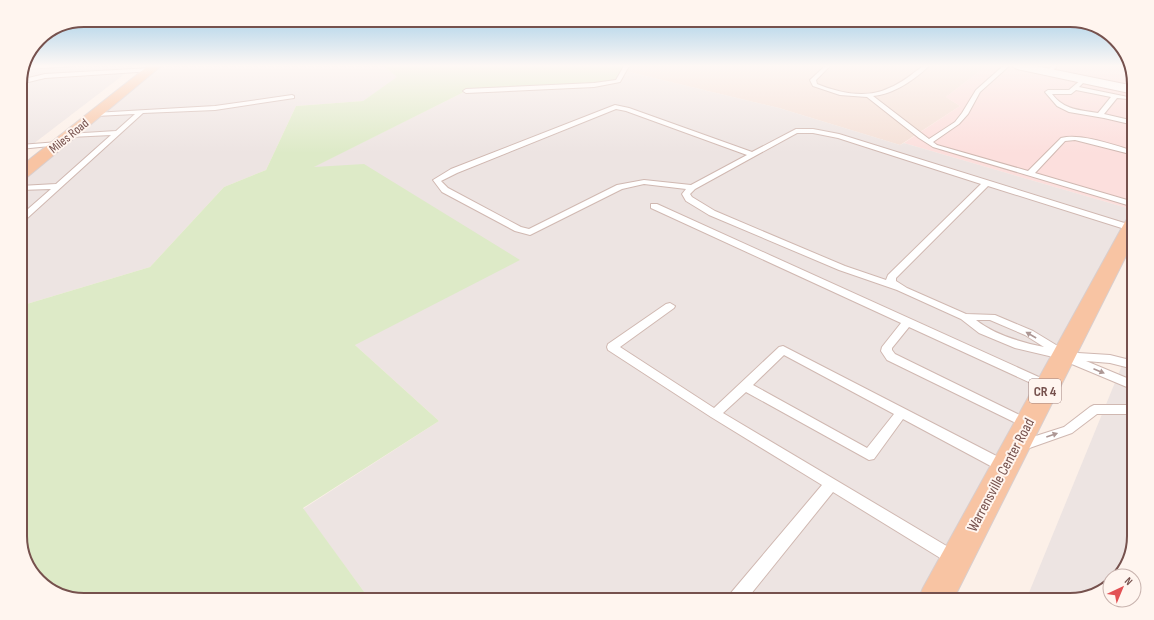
<svg xmlns="http://www.w3.org/2000/svg" width="1154" height="620" font-family="'Sofia Sans Condensed',sans-serif">
<style>
.residential{fill:#f4e0d7}
.commercial{fill:#fcdfdd}
.industrial{fill:#ede4e2}
.green{fill:#ddeac7}
.lines{fill:none;stroke-linecap:round;stroke-linejoin:round}
.lane-casing{stroke:#d0b8b1;stroke-width:2}
.secondary-casing{stroke:#d6b8b1;stroke-width:2}
.primary-casing{stroke:#d9cecd;stroke-width:2}
.lane{fill:#fff;fill-rule:evenodd}
.secondary{fill:#fff;fill-rule:evenodd}
.primary{fill:#f8c4a3;fill-rule:evenodd}
.oneway{fill:#ad9794}
.labels{text-anchor:middle;dominant-baseline:central;stroke-width:4;stroke-linejoin:round;paint-order:stroke}
.far-street-label{font-size:13px;fill:#76514d;stroke:#fff5ef}
.shield{fill:#fff5ef;stroke:#9f827e;stroke-width:1}
.shield-label{font-size:14px;font-weight:bold;fill:#76514d}
.street-label{font-size:15px;fill:#76514d;stroke:#fff5ef}
.rim{fill:none;stroke:#76514d;stroke-width:2}
</style>
<rect width="100%" height="100%" fill="#fcf0e8"/>
<polygon class="residential" points="627,66 986,66 946,97 960,106 900,145 779,108 625,71"/>
<polygon class="commercial" points="986,66 1129,66 1134,80 1134,210 904,143 960,106 946,97"/>
<g class="industrial">
<polygon points="26,66 135,66 20,154 20,80"/>
<polygon points="156,66 384,66 398,77 363,101 296,106 266,170 224,187 150,267 20,306 20,176"/>
<polygon points="625,71 779,108 900,145 904,143 1134,210 1134,222 935,600 370,600 303,509 439,421 355,345 313,167 466,91"/>
<polygon points="1134,336 1134,536 1127,565 1117,576 1110,576 1110,584 1106,589 1071,600 1026,600"/>
</g>
<polygon class="green" points="384,66 627,66 618,81 594,85 466,91 314,167 364,164 520,260 355,345 439,421 303,508 370,600 84,600 55,593 31,572 20,541 20,306 150,267 224,187 266,170 296,106 363,101 397,77"/>
<g class="lines">
<g class="lane-casing">
<g id="lane">
<polygon points="26,66 74,66 25,69"/>
<polygon points="624,66 629,66 620,82 594,87 466,93 463,91 466,89 594,83 616,80"/>
<path d="M825,66H830L816,80L817,84C839,93 867,99 889,88C902,83 912,74 923,66H929C914,80 894,94 873,96L929,139L955,122L962,113L976,90L1003,66H1009L980,92L968,114L959,124L933,142L937,145L1028,171L1061,138C1082,133 1113,145 1134,151V155L1075,140L1065,141L1035,173L1134,202V207L933,147L919,138L867,97L840,95L813,86L810,80Z"/>
<polygon points="1052,66 1057,66 1050,74 1046,74 1046,72"/>
<polygon points="151,68 153,69 153,71 45,78 20,84 20,80 45,74"/>
<path d="M1083,78L1086,80L1079,87L1128,97V99L1117,98L1104,114L1134,121V125L1104,118L1069,112L1057,106L1045,92L1048,90H1069ZM1076,90L1111,97L1098,113C1080,110 1064,110 1052,94H1071Z"/>
<polygon points="292,95 294,96 294,98 215,110 143,113 23,222 20,222 20,216 51,189 20,190 20,186 56,184 111,135 70,137 68,136 68,134 116,131 135,114 96,116 94,115 94,113 215,106"/>
<polygon points="1134,104 1134,111 1129,112 1128,111"/>
<path d="M615,105L629,108L752,152L796,129H813L839,134L1134,226V230H1128L988,186L896,278V281L907,288L966,314L995,315L1033,331L1061,348L1062,352L1110,355L1134,361V369L1110,363L1086,361L1134,381V390L1067,362L1066,360L1015,348L979,333L961,319L897,290L839,270L709,215L686,201L682,194L686,189L644,184L622,189L530,235L515,231L442,192L433,180L451,169ZM616,109L626,111L747,155L691,185L644,180L617,185L529,229L521,227L448,188L441,181L457,173ZM797,133H813L838,138L981,184L888,275L886,280L845,266L715,211L692,197L690,194L695,189ZM976,320H990L1025,335L1044,347C1020,342 995,335 976,320Z"/>
<polygon points="58,142 60,143 60,145 20,149 20,145"/>
<polygon points="651,204 657,204 1052,383 1054,386 1052,389 1048,390 1044,389 909,327 892,348 892,350 895,354 1032,421 1034,424 1032,427 1028,429 1024,427 887,360 881,351 882,347 901,323 651,208"/>
<path d="M670,303L675,306L674,308L620,347L714,408L779,347L783,346L1010,463L1012,467L1010,471L1005,472L1000,471L903,419L874,459L869,460L746,392L723,413L960,554L962,559L960,564L955,566L950,564L833,492L746,600H728L730,594L822,485L711,417L608,350L607,347L608,344L666,304ZM784,355L894,414L867,448L753,385Z"/>
<polygon points="1094,405 1134,405 1134,414 1097,414 1072,433 1021,451 1017,450 1015,446 1017,442 1064,427 1090,407"/>
</g>
</g>
<g class="secondary-casing">
<polygon id="secondary" points="1012,66 1036,66 1134,86 1134,94 1017,69"/>
</g>
<g class="primary-casing">
<g id="primary">
<polygon points="148,66 161,66 26,178 20,180 20,167"/>
<polygon points="1134,217 1134,240 953,600 918,600 923,588 1125,222 1128,218"/>
</g>
</g>
<use href="#lane" class="lane"/>
<use href="#secondary" class="secondary"/>
<use href="#primary" class="primary"/>
</g>
<defs><path id="oneway-solid" d="M-6-.8H1V-3.2L6.5 0L1 3.2V.8H-6Z"/></defs>
<g class="oneway">
<use href="#oneway-solid" transform="translate(1031 335) rotate(-150)"/>
<use href="#oneway-solid" transform="translate(1099 371) rotate(23)"/>
<use href="#oneway-solid" transform="translate(1052 435) rotate(-19)"/>
</g>
<linearGradient id="sky" x2="0" y2="1"><stop stop-color="#97c8e6"/><stop offset="0.43" stop-color="#fef8f5"/><stop offset="1" stop-color="#fef8f5" stop-opacity="0"/></linearGradient>
<rect width="1154" height="153" fill="url(#sky)"/>
<g class="labels">
<g class="far-street-label">
<text transform="translate(69 136) rotate(-39)">Miles Road</text>
</g>
<rect class="shield" x="1029" y="379" width="32" height="24" rx="3"/>
<g class="shield-label">
<text x="1045" y="391">CR 4</text>
</g>
<g class="street-label">
<text transform="translate(1001 475) rotate(-62)">Warrensville Center Road</text>
</g>
</g>
<path d="M0 0H1154V620H0ZM84 27H1070A57 57 0 0 1 1127 84V536A57 57 0 0 1 1070 593H84A57 57 0 0 1 27 536V84A57 57 0 0 1 84 27Z" fill="#fff5ef" fill-rule="evenodd"/>
<path class="rim" d="M84 27H1070A57 57 0 0 1 1127 84V536A57 57 0 0 1 1070 593H84A57 57 0 0 1 27 536V84A57 57 0 0 1 84 27Z"/>
<g transform="translate(1122 588) rotate(44)"><circle r="19" fill="#fff5ef" stroke="#c8b3ae"/>
<path d="M0-3L7 15L0 10L-7 15Z" fill="#e25154"/>
<text y="-6" font-size="11" font-weight="bold" text-anchor="middle" fill="#76514d">N</text>
</g>
</svg>
